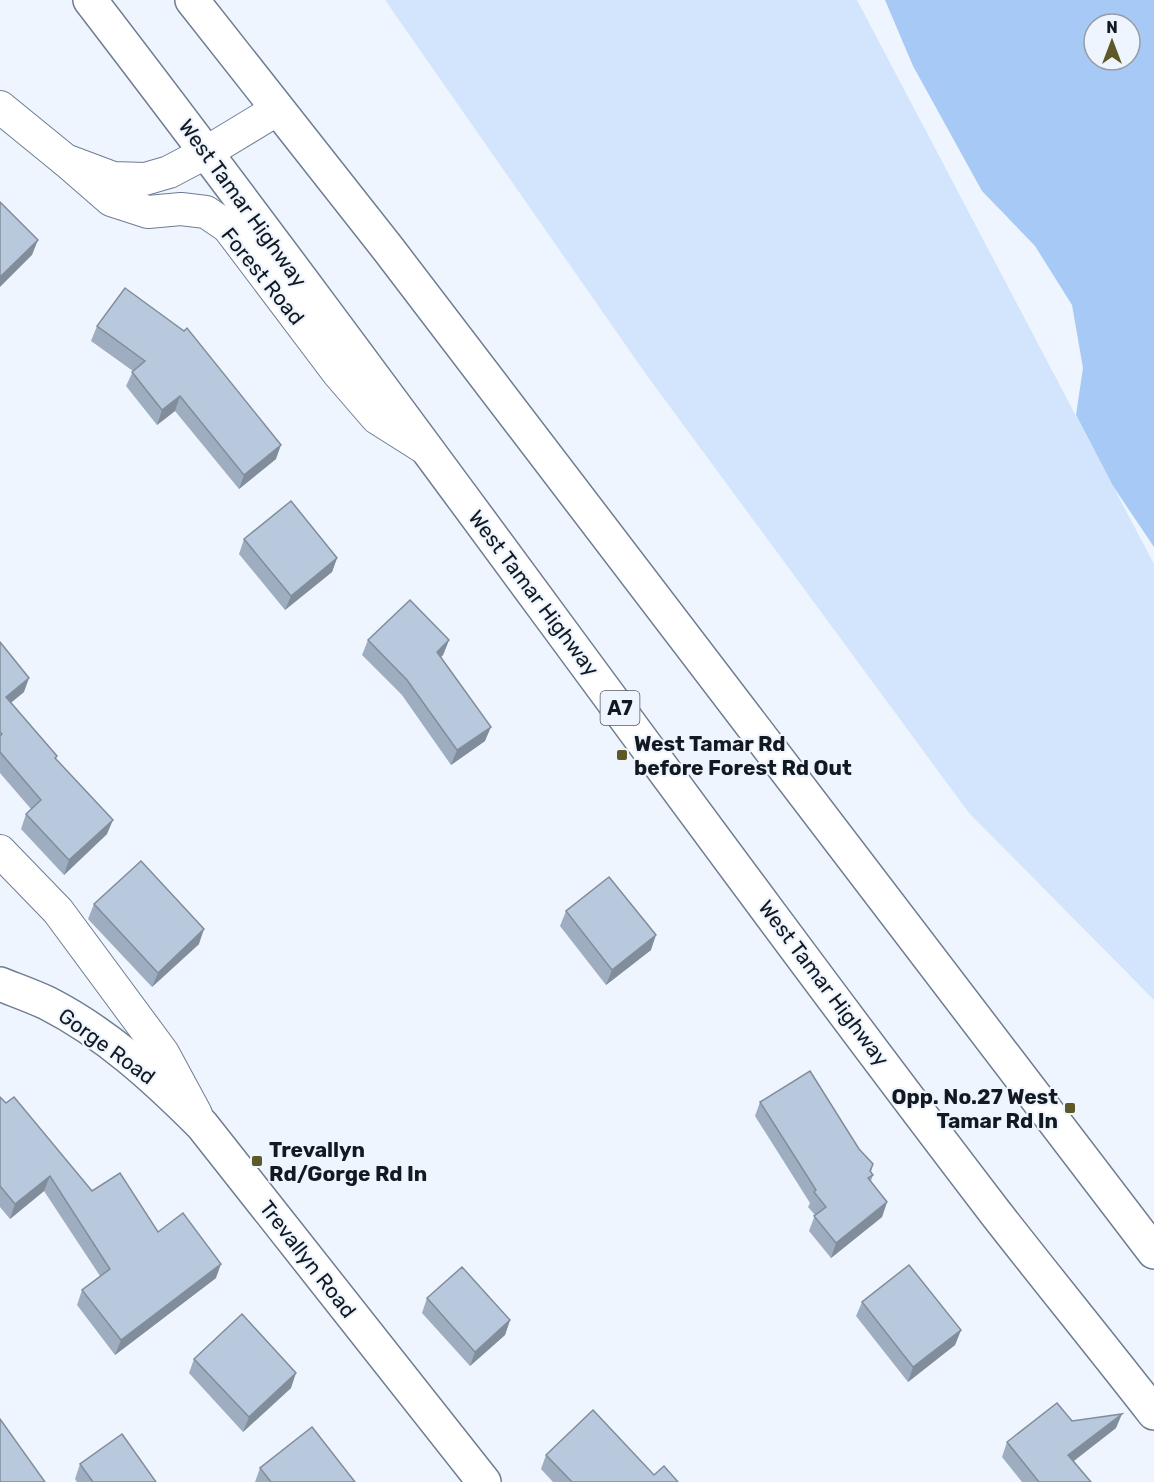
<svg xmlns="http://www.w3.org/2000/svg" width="1154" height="1482" font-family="Rubik,sans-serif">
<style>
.green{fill:#d3e5fd}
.water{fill:#a6c9f6;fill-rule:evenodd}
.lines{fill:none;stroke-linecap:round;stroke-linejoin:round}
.street-casing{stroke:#6e7d91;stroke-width:34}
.secondary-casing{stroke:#6e7d91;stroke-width:36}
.highway-casing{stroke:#6e7d91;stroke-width:36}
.street{stroke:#fff;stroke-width:32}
.secondary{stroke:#fff;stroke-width:33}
.highway{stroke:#fff;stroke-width:33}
.wall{fill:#9eadbf}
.shaded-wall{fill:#818d9b}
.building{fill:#b8c9de;stroke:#818d9b;stroke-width:1.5}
.poi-dot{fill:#5d5926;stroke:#eef5fe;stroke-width:2}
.labels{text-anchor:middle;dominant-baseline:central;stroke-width:4.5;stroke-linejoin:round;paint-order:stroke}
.shield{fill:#eef5fe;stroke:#555b63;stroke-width:1.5}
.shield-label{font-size:20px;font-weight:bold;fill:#131920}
.street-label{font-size:21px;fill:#131920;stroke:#eef5fe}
.poi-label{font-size:21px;font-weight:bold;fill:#131920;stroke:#eef5fe;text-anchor:start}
</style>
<rect width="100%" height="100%" fill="#eef5fe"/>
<polygon class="green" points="385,0 857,0 1154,564 1154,1000 969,813 648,377"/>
<path class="water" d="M885,0H1154V547L1113,486L1076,415L1083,368L1072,305L1035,246L982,191L913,66ZM1094,24H1130V60H1094Z"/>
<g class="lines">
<g class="street-casing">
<g id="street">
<polyline points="0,107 65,160 113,178 145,179 169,172 207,152 278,109"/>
<polyline points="65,160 111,200 148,212 181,209 206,212 228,227 339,374 377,418 426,449"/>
<polyline points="0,851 58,911 163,1053 196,1114"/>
</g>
</g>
<g class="secondary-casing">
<path id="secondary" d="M0,984C15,990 32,996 47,1003C106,1033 155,1078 202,1125L484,1482"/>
</g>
<g class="highway-casing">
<g id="highway">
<path d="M90,0C397,400 688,811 994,1211C1047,1279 1101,1345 1154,1413"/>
<polyline points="192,0 389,250 1154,1252"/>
</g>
</g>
<use href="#street" class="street"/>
<use href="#secondary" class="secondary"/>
<use href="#highway" class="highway"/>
</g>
<g class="wall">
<polygon points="125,288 276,459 239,489 175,411 157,425 126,386 133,371 91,341 97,326"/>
<polygon points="244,539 337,558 332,572 285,610 239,554"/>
<polygon points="368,640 449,640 443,655 441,657 485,741 451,765 402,695 362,655"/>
<polygon points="0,642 24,692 11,703 57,756 56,759 107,834 64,875 21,829 26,814 31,809 0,773"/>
<polygon points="94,904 199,944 152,987 88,919"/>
<polygon points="566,911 651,950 606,985 560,926"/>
<polygon points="0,1097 92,1191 158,1232 216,1278 115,1355 77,1305 82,1290 100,1276 44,1191 10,1219 0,1207"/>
<polygon points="760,1102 859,1149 873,1164 871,1172 873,1175 871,1181 887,1202 882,1217 831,1258 809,1231 815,1215 808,1207 810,1203 755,1116"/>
<polygon points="427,1298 510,1320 505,1335 470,1366 422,1313"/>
<polygon points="862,1302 961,1330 955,1345 908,1382 856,1316"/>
<polygon points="194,1359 291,1388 243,1432 189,1373"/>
<polygon points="1072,1421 1116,1428 1074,1461 1091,1482 1022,1482 1002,1457 1007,1442"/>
<polygon points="546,1455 654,1475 678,1482 553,1482 541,1469"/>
<polygon points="80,1464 156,1482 77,1482 75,1479"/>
<polygon points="260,1468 355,1482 255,1482"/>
</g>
<g class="shaded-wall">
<polygon points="38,240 32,255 0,287 0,277"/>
<polygon points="180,396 175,411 157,425 162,410"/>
<polygon points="281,445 276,459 239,489 244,475"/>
<polygon points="337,558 332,572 285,610 291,596"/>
<polygon points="449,640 443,655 432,666 437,652"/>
<polygon points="29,678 24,692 0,711 6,697"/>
<polygon points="491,727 485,741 451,765 457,750"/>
<polygon points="113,820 107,834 64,875 69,860"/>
<polygon points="204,929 199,944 152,987 158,973"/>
<polygon points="656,935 651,950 606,985 612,970"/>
<polygon points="50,1176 44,1191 10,1219 15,1204"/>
<polygon points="887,1202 882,1217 831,1258 836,1243"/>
<polygon points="221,1264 216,1278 115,1355 121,1340"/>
<polygon points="510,1320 505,1335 470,1366 475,1352"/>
<polygon points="961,1330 955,1345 908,1382 913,1367"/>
<polygon points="296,1373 291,1388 243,1432 249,1417"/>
<polygon points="1122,1414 1116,1428 1063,1469 1068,1455"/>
</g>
<g class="building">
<polygon points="0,202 38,240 0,277"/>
<polygon points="125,288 184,331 187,328 281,445 244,475 180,396 162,410 132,372 145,361 97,326"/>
<polygon points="291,501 337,558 291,596 244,539"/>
<polygon points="410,600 449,640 437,652 491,727 457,750 407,680 368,640"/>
<polygon points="0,642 29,678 6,697 57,756 55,758 113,820 69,860 26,814 41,800 0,752 0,736 2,734 0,732"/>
<polygon points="141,861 204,929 158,973 94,904"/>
<polygon points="609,877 656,935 612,970 566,911"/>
<polygon points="810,1071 859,1149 873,1164 870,1171 873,1175 868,1178 887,1202 836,1243 814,1216 826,1207 814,1192 816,1190 760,1102"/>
<polygon points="0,1097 6,1103 14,1097 92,1191 120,1173 158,1232 183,1213 221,1264 121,1340 82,1290 110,1269 50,1176 15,1204 0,1186"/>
<polygon points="909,1265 961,1330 913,1367 862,1302"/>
<polygon points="462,1267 510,1320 475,1352 427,1298"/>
<polygon points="242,1314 296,1373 249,1417 194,1359"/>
<polygon points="1057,1403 1072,1421 1122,1414 1068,1455 1091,1482 1039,1482 1007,1442"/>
<polygon points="593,1410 654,1475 664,1466 678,1482 572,1482 546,1455"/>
<polygon points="0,1419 45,1482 0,1482"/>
<polygon points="312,1427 355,1482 271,1482 260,1468"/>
<polygon points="122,1434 156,1482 93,1482 80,1464"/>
</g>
<g class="poi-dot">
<rect x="616" y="749" width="12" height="12" rx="3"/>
<rect x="1064" y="1102" width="12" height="12" rx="3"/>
<rect x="251" y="1155" width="12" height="12" rx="3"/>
</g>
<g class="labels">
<rect class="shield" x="600.5" y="691" width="39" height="34" rx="4.5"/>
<g class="shield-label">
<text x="620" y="708">A7</text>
</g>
<g class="street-label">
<text transform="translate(243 203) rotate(54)">West Tamar Highway</text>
<text transform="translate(263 276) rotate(51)">Forest Road</text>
<text transform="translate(534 593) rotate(53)">West Tamar Highway</text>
<text transform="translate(824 983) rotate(53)">West Tamar Highway</text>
<text transform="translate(107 1046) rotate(36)">Gorge Road</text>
<text transform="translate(308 1259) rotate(52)">Trevallyn Road</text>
</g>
<g class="poi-label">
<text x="634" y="743">West Tamar Rd<tspan x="634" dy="24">before Forest Rd Out</tspan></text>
<text x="1058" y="1096" text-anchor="end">Opp. No.27 West<tspan x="1058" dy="24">Tamar Rd In</tspan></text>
<text x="269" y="1149">Trevallyn<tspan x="269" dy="24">Rd/Gorge Rd In</tspan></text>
</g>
</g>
<g transform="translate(1112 42)"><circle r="28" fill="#eef5fe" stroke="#969da5" stroke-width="1.5"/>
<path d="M0-4.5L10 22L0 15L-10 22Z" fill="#5d5926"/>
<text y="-9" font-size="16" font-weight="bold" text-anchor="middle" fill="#131920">N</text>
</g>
</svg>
